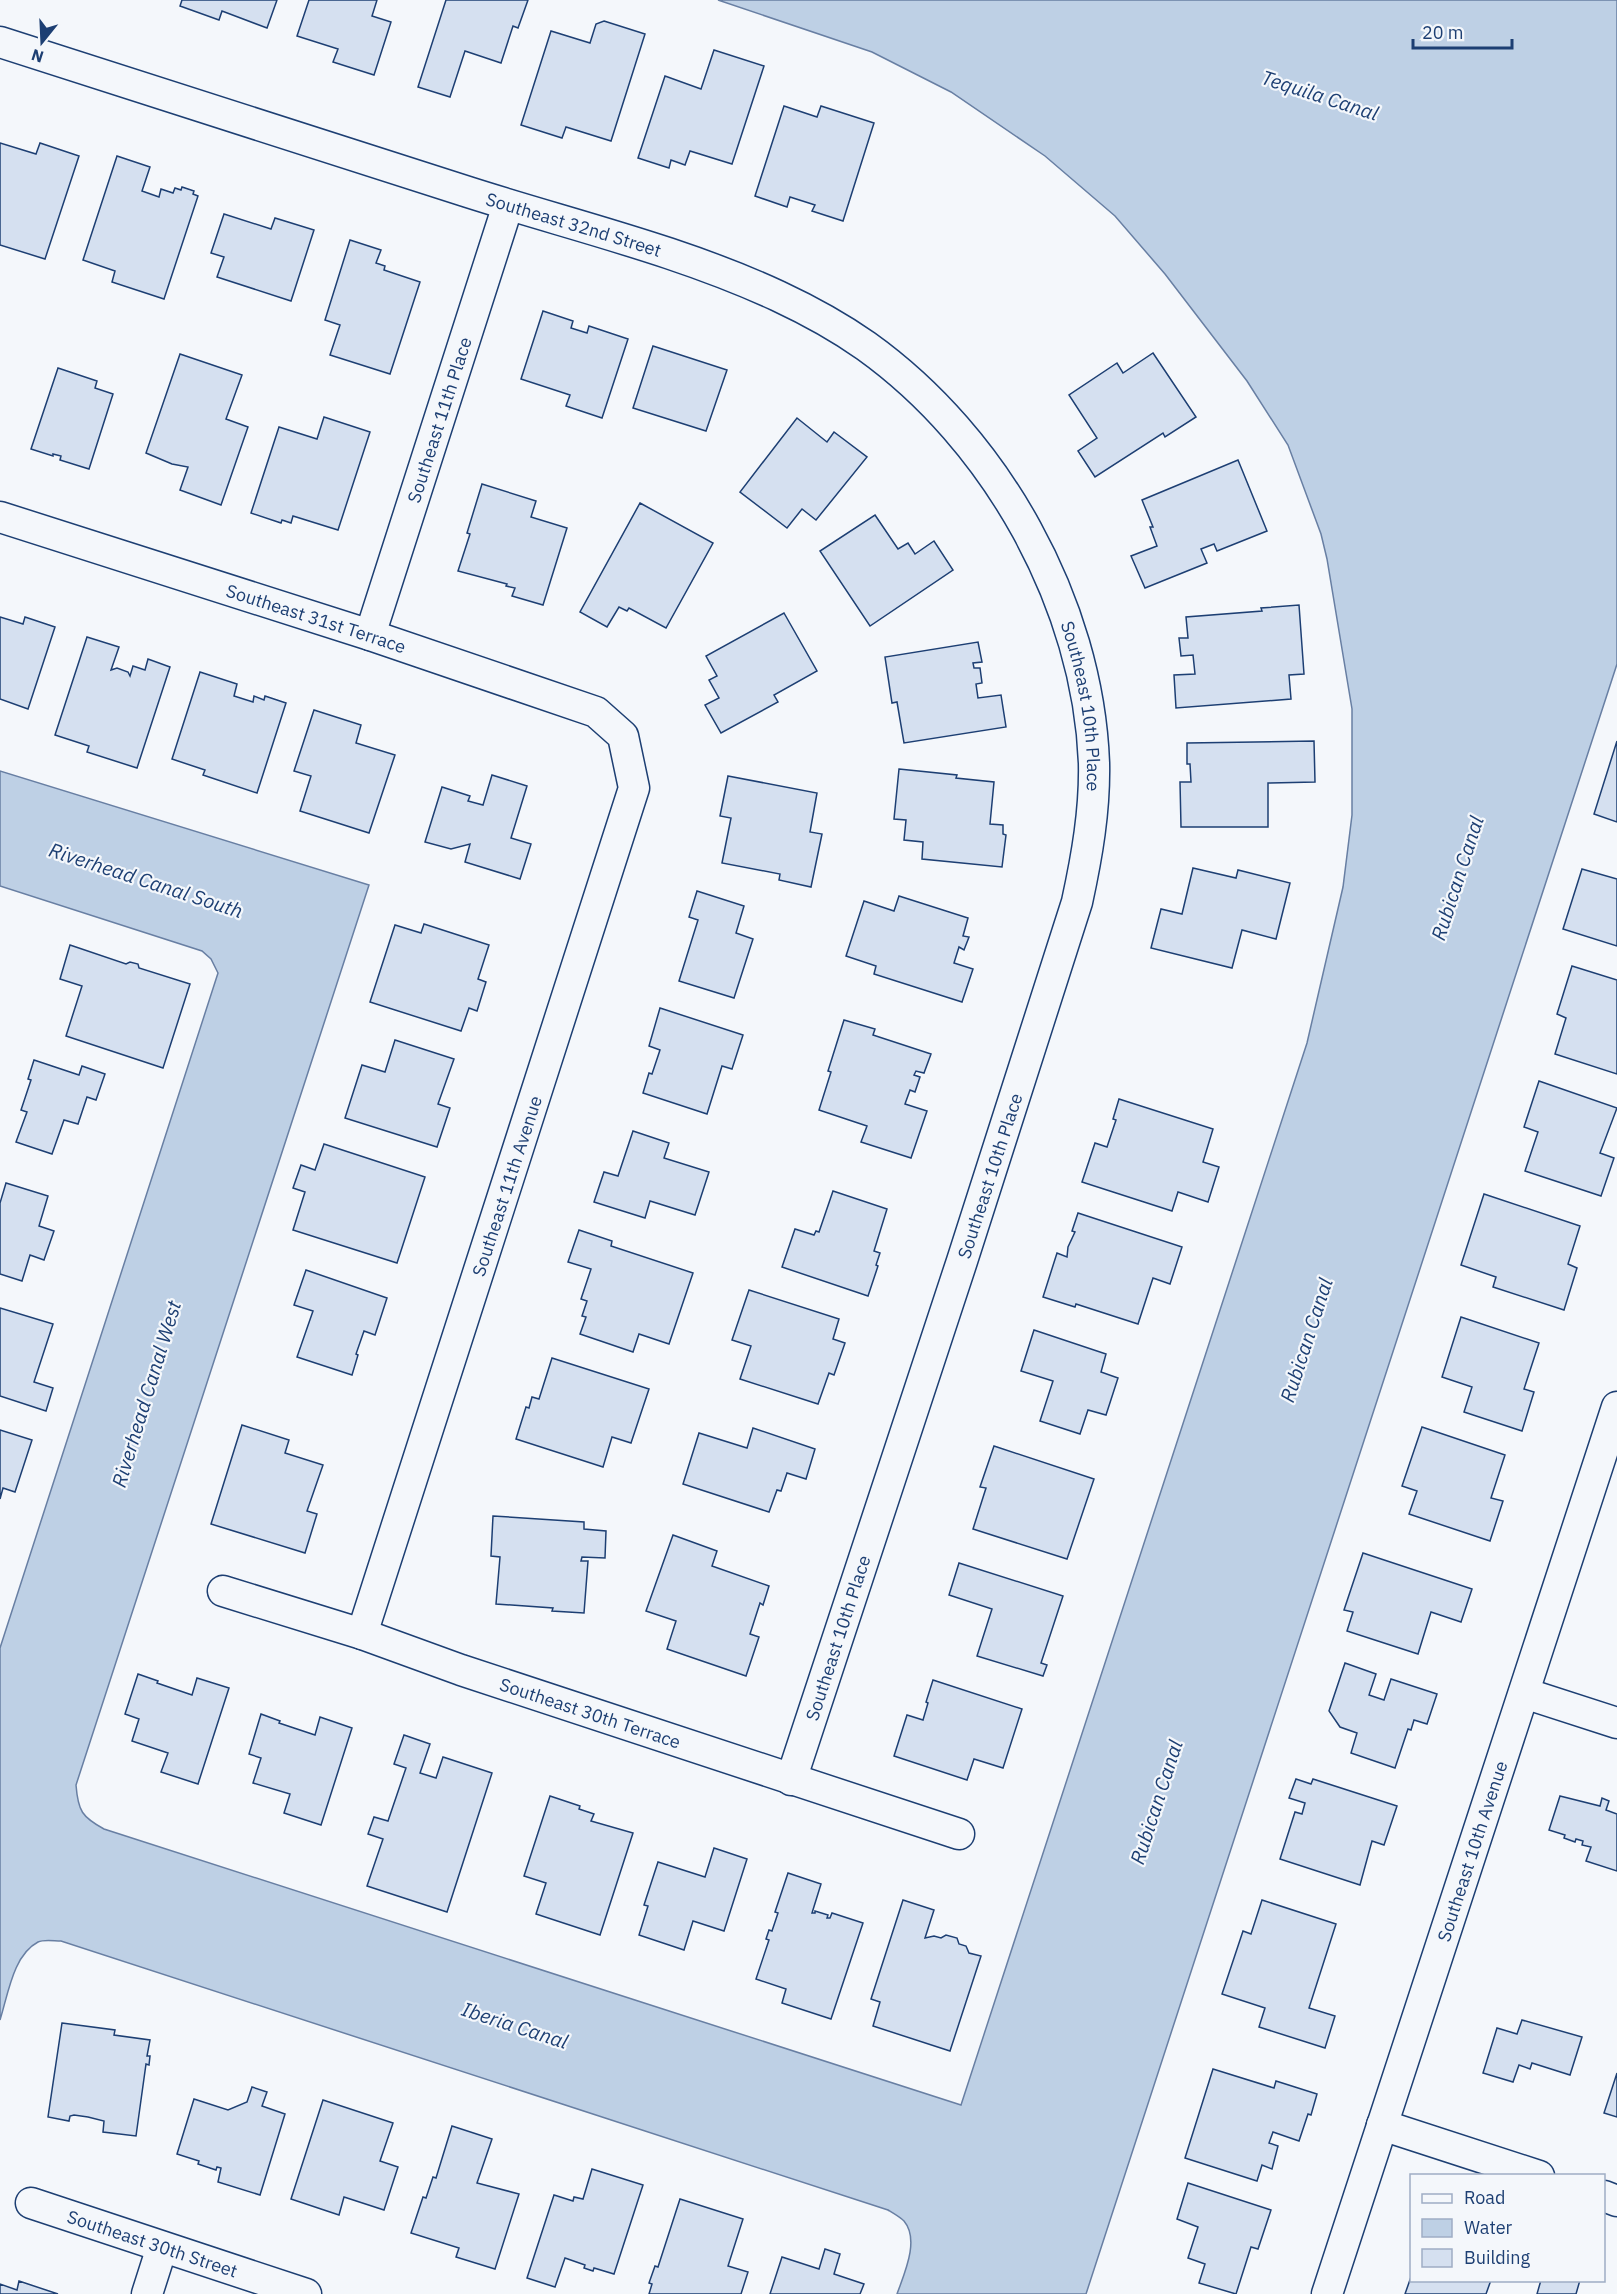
<svg xmlns="http://www.w3.org/2000/svg" width="1617" height="2294" font-family="'IBM Plex Sans',sans-serif">
<style>
.water{fill:#bed0e5;stroke:#687fa3;stroke-width:1.5}
.building{fill:#d5e0f0;stroke:#1d3f73;stroke-width:1.5}
.lines{fill:none;stroke-linecap:round;stroke-linejoin:round}
.street-casing{stroke:#1d3f73;stroke-width:33}
.street{stroke:#f4f7fb;stroke-width:30}
.labels{text-anchor:middle;dominant-baseline:central;stroke-width:4.5;stroke-linejoin:round;paint-order:stroke}
.street-label{font-size:18px;fill:#1d3f73;stroke:#f4f7fb}
.water-label{font-size:20px;font-style:italic;fill:#1d3f73;stroke:#f4f7fb}
</style>
<rect width="100%" height="100%" fill="#f4f7fb"/>
<path class="water" d="M718,0H1617V664L1086,2294H897C904,2274 920,2240 904,2221C900,2217 893,2213 888,2210L61,1941C54,1941 44,1939 38,1942C13,1955 8,1995 0,2020V1648L218,973L211,959L202,951L0,886V771L369,885L76,1785C78,1811 82,1817 104,1829L961,2105L1307,1043L1343,887L1352,815V709L1327,559L1321,534L1288,445L1247,381L1165,274L1115,216L1045,156L951,92L872,52Z"/>
<g class="building">
<polygon points="182,0 277,0 267,28 222,11 219,20 180,6"/>
<polygon points="309,0 377,0 372,16 391,22 374,75 333,62 338,49 297,36"/>
<polygon points="446,0 528,0 518,28 513,26 501,63 465,51 450,97 418,87"/>
<polygon points="604,21 645,34 611,141 566,127 562,138 521,125 551,31 590,43 596,24"/>
<polygon points="714,50 764,66 732,164 690,151 685,165 671,160 669,168 638,158 665,76 701,89"/>
<polygon points="784,106 817,117 821,106 874,123 843,221 812,211 815,205 790,197 787,207 755,196"/>
<polygon points="0,143 36,154 40,143 79,156 45,259 0,245"/>
<polygon points="117,156 150,167 142,191 159,197 161,189 173,193 175,188 181,190 182,187 194,191 193,194 198,196 164,299 112,282 115,271 83,260"/>
<polygon points="224,214 271,229 275,218 314,230 291,301 217,277 224,257 211,253"/>
<polygon points="350,240 381,250 376,263 385,266 384,270 420,282 390,374 330,355 340,325 325,320"/>
<polygon points="543,311 573,321 571,328 587,333 589,326 628,339 602,418 566,406 570,395 521,379"/>
<polygon points="653,346 727,370 706,431 633,408"/>
<polygon points="1153,353 1196,417 1165,437 1163,433 1095,477 1078,451 1097,438 1069,395 1117,363 1123,373"/>
<polygon points="180,354 242,375 226,419 248,427 221,505 180,490 188,467 172,464 146,453"/>
<polygon points="58,368 97,381 95,388 113,394 89,469 60,460 61,456 53,454 53,456 31,449"/>
<polygon points="324,417 370,432 338,530 293,516 291,523 282,520 281,523 251,513 279,427 317,439"/>
<polygon points="797,418 827,442 834,432 867,457 816,520 802,509 787,528 740,492"/>
<polygon points="1238,460 1267,531 1217,551 1214,544 1201,549 1207,563 1145,588 1131,556 1157,546 1150,527 1153,527 1142,500"/>
<polygon points="482,484 536,501 531,517 567,528 543,605 512,596 515,588 506,586 507,584 458,571 470,534 467,533"/>
<polygon points="640,503 713,543 666,628 629,608 627,611 619,607 607,627 580,612"/>
<polygon points="875,515 898,549 908,543 915,554 934,541 953,570 870,626 820,551"/>
<polygon points="1299,605 1304,674 1289,675 1291,699 1176,708 1174,675 1195,674 1193,655 1181,656 1179,638 1188,638 1186,617 1262,611 1261,608"/>
<polygon points="784,613 817,671 774,695 778,702 721,733 705,705 719,698 709,680 717,676 706,656"/>
<polygon points="0,617 23,624 25,617 55,627 28,709 0,699"/>
<polygon points="87,637 119,647 111,670 117,668 128,672 130,676 133,666 145,670 148,659 170,667 137,768 87,752 89,746 55,735"/>
<polygon points="978,642 982,662 973,663 974,668 980,668 982,683 976,684 978,698 1001,695 1006,727 904,743 897,702 892,703 885,657"/>
<polygon points="200,672 237,684 234,696 253,702 254,696 264,700 265,696 286,703 257,793 203,775 205,770 172,759"/>
<polygon points="314,710 361,725 356,743 395,755 369,833 300,811 311,776 294,771"/>
<polygon points="1314,741 1315,782 1268,783 1268,827 1181,827 1180,782 1191,782 1190,764 1187,764 1187,743"/>
<polygon points="1617,741 1617,822 1594,814"/>
<polygon points="899,769 957,775 956,778 994,782 990,824 1003,825 1003,834 1006,835 1002,867 922,859 923,842 904,840 906,820 894,819"/>
<polygon points="492,775 527,786 511,838 531,844 520,879 465,862 470,844 451,849 425,842 442,787 470,796 468,801 483,805"/>
<polygon points="728,776 817,793 810,832 822,834 811,887 779,880 780,874 722,863 731,818 720,816"/>
<polygon points="1193,868 1236,878 1238,870 1290,883 1276,939 1242,930 1232,968 1151,948 1161,909 1182,914"/>
<polygon points="1582,869 1617,879 1617,946 1563,929"/>
<polygon points="697,891 744,906 736,933 753,939 734,998 679,981 698,920 689,917"/>
<polygon points="899,896 968,918 963,936 969,937 964,950 959,947 954,963 973,969 962,1002 874,974 876,966 846,956 864,901 894,911"/>
<polygon points="424,924 489,945 478,979 486,982 477,1011 469,1008 461,1031 370,1002 395,925 421,933"/>
<polygon points="70,945 126,964 130,962 138,964 139,968 190,984 163,1068 66,1036 82,986 60,979"/>
<polygon points="1572,966 1617,980 1617,1074 1555,1054 1566,1018 1557,1014"/>
<polygon points="660,1008 743,1035 732,1069 722,1066 707,1114 643,1093 649,1073 652,1074 660,1050 649,1046"/>
<polygon points="844,1020 875,1029 873,1035 931,1054 924,1073 916,1071 914,1075 920,1077 915,1092 910,1090 905,1104 927,1111 911,1158 861,1142 867,1126 819,1110 831,1072 828,1071"/>
<polygon points="395,1040 454,1059 438,1104 450,1108 437,1147 345,1118 362,1065 385,1072"/>
<polygon points="34,1060 79,1075 82,1066 105,1074 96,1100 87,1097 78,1124 64,1120 52,1154 16,1142 27,1112 21,1110 31,1080 28,1079"/>
<polygon points="1539,1081 1617,1108 1600,1153 1614,1158 1601,1196 1525,1171 1538,1132 1524,1127"/>
<polygon points="1119,1099 1213,1129 1203,1162 1219,1167 1208,1202 1178,1192 1172,1211 1082,1182 1095,1143 1107,1147 1116,1120 1113,1119"/>
<polygon points="633,1131 669,1143 664,1158 709,1172 695,1215 650,1201 645,1218 594,1202 604,1172 618,1176"/>
<polygon points="324,1144 425,1177 397,1263 293,1230 305,1192 293,1188 301,1165 315,1170"/>
<polygon points="6,1183 48,1196 39,1226 54,1231 44,1260 30,1255 22,1281 0,1274 0,1203"/>
<polygon points="833,1191 887,1209 874,1251 880,1253 876,1265 878,1266 868,1296 782,1267 795,1229 814,1235 816,1231 819,1232"/>
<polygon points="1484,1194 1580,1226 1568,1264 1577,1268 1564,1310 1493,1287 1496,1277 1461,1265"/>
<polygon points="1078,1213 1182,1247 1170,1284 1153,1278 1138,1324 1076,1304 1075,1307 1043,1297 1057,1253 1067,1257 1068,1247 1075,1232 1072,1231"/>
<polygon points="579,1230 612,1241 611,1246 693,1273 669,1344 639,1334 633,1352 580,1334 586,1317 582,1316 587,1301 581,1299 591,1269 568,1262"/>
<polygon points="306,1270 387,1298 375,1335 364,1331 356,1354 358,1355 352,1375 297,1357 313,1311 294,1305"/>
<polygon points="749,1290 839,1319 833,1339 845,1343 834,1375 829,1373 818,1404 740,1379 751,1346 732,1340"/>
<polygon points="0,1308 53,1324 34,1382 53,1388 46,1411 0,1396"/>
<polygon points="1461,1317 1539,1343 1524,1389 1534,1392 1522,1431 1464,1412 1472,1387 1442,1377"/>
<polygon points="1034,1330 1106,1354 1101,1372 1118,1378 1106,1415 1088,1410 1080,1434 1040,1421 1053,1381 1021,1371"/>
<polygon points="552,1358 649,1389 631,1443 612,1437 603,1467 516,1439 526,1407 529,1408 532,1397 539,1399"/>
<polygon points="242,1425 289,1440 285,1453 323,1465 307,1511 317,1514 305,1553 211,1524"/>
<polygon points="1422,1427 1505,1455 1491,1498 1503,1501 1490,1541 1409,1514 1417,1491 1402,1486"/>
<polygon points="753,1428 815,1449 806,1479 787,1473 781,1491 777,1490 769,1512 683,1484 699,1433 747,1448"/>
<polygon points="0,1430 32,1440 15,1492 3,1488 0,1499"/>
<polygon points="994,1446 1094,1479 1067,1559 973,1529 986,1488 980,1487"/>
<polygon points="493,1516 584,1522 584,1529 606,1531 605,1558 582,1557 581,1561 588,1561 584,1613 552,1611 553,1608 496,1604 500,1557 491,1556"/>
<polygon points="673,1535 717,1551 712,1566 769,1586 763,1605 760,1603 750,1634 759,1637 746,1676 667,1649 676,1621 646,1611"/>
<polygon points="1363,1553 1472,1589 1461,1622 1431,1612 1418,1654 1347,1631 1353,1612 1344,1610"/>
<polygon points="959,1563 1063,1596 1041,1663 1047,1665 1043,1676 977,1656 992,1609 949,1595"/>
<polygon points="1345,1663 1376,1674 1369,1695 1384,1700 1391,1679 1437,1694 1427,1724 1414,1720 1411,1730 1408,1729 1395,1768 1351,1753 1357,1733 1340,1727 1329,1711"/>
<polygon points="138,1674 158,1681 157,1683 192,1695 197,1678 229,1688 198,1784 161,1772 168,1753 132,1741 139,1719 125,1714"/>
<polygon points="933,1680 1022,1709 1003,1768 974,1759 967,1780 894,1756 907,1715 923,1720 928,1703 926,1702"/>
<polygon points="261,1714 280,1721 279,1723 315,1735 320,1717 352,1728 321,1825 284,1813 290,1794 253,1783 261,1758 249,1754"/>
<polygon points="404,1735 430,1744 420,1773 436,1778 443,1757 492,1773 447,1912 367,1886 383,1839 368,1834 374,1817 388,1821 406,1768 394,1764"/>
<polygon points="1296,1779 1311,1784 1313,1779 1397,1806 1384,1845 1372,1841 1360,1885 1280,1859 1295,1812 1302,1814 1305,1803 1289,1798"/>
<polygon points="550,1796 580,1806 579,1809 594,1814 591,1821 633,1833 600,1935 536,1914 546,1883 524,1876"/>
<polygon points="1560,1796 1600,1806 1602,1798 1609,1801 1606,1810 1617,1814 1617,1871 1586,1861 1591,1847 1582,1845 1583,1841 1576,1839 1575,1842 1564,1838 1565,1835 1549,1830"/>
<polygon points="714,1848 747,1859 724,1931 693,1921 684,1950 639,1935 648,1906 644,1905 658,1862 705,1877"/>
<polygon points="788,1873 821,1884 812,1913 815,1913 815,1911 828,1915 827,1918 830,1918 832,1913 863,1923 831,2019 782,2003 786,1989 756,1979 769,1940 766,1939 769,1930 772,1931 778,1913 775,1912"/>
<polygon points="903,1900 934,1910 925,1938 934,1936 941,1938 946,1935 957,1938 959,1944 966,1946 969,1953 981,1956 950,2051 873,2026 880,2002 871,1999"/>
<polygon points="1262,1900 1336,1924 1309,2008 1335,2016 1325,2048 1259,2027 1265,2008 1222,1994 1243,1931 1251,1934"/>
<polygon points="1522,2020 1582,2037 1570,2075 1532,2063 1530,2069 1519,2065 1513,2082 1483,2073 1497,2028 1517,2034"/>
<polygon points="62,2023 115,2030 114,2035 150,2040 147,2056 150,2056 149,2065 146,2064 136,2136 103,2132 104,2121 88,2117 74,2115 70,2116 69,2121 48,2117"/>
<polygon points="1213,2069 1274,2088 1276,2081 1317,2094 1311,2115 1308,2114 1299,2141 1273,2132 1269,2143 1278,2146 1272,2169 1262,2165 1257,2181 1185,2158"/>
<polygon points="1617,2073 1617,2117 1604,2113"/>
<polygon points="252,2087 267,2092 262,2106 285,2114 260,2195 218,2182 221,2168 217,2167 216,2170 198,2164 199,2161 177,2154 194,2099 228,2110 247,2102"/>
<polygon points="323,2100 393,2123 380,2161 398,2167 384,2210 344,2197 339,2215 291,2199"/>
<polygon points="452,2126 492,2139 477,2183 519,2194 495,2269 456,2257 459,2248 411,2233 423,2197 426,2198 433,2177 436,2178"/>
<polygon points="592,2169 643,2185 614,2274 594,2268 593,2271 584,2268 585,2265 565,2258 555,2287 527,2278 554,2195 573,2201 574,2197 583,2199"/>
<polygon points="1188,2183 1271,2210 1258,2249 1251,2247 1236,2294 1199,2283 1205,2264 1188,2258 1198,2227 1177,2219"/>
<polygon points="680,2199 743,2219 728,2266 748,2272 741,2294 649,2294 652,2284 649,2283 655,2266 658,2267"/>
<polygon points="825,2249 840,2254 834,2274 864,2284 860,2294 770,2294 782,2257 819,2269"/>
<polygon points="1412,2274 1412,2280 1491,2280 1486,2294 1405,2294"/>
<polygon points="1541,2280 1580,2280 1576,2294 1537,2294"/>
<polygon points="19,2281 58,2294 0,2294 0,2284 17,2290"/>
</g>
<g class="lines">
<g class="street-casing">
<g id="street">
<path id="s1" d="M0,42C156,92 312,142 468,192C571,225 679,250 778,296C808,310 839,327 866,346C996,439 1088,603 1094,763C1095,810 1087,856 1077,902L962,1261L791,1780"/>
<path id="s2" d="M0,517L370,635L596,712L623,736L634,788L362,1634"/>
<path id="s3" d="M370,635L508,205"/>
<path id="s4" d="M223,1591L362,1634L461,1670L959,1834"/>
<polyline points="1524,1693 1617,1723"/>
<polyline points="1382,2125 1539,2176"/>
<polyline points="1604,2196 1617,2201"/>
<path id="s5" d="M31,2203L306,2294"/>
<polyline points="147,2294 162,2247"/>
<path id="s6" d="M1327,2294L1617,1407"/>
</g>
</g>
<use href="#street" class="street"/>
</g>
<g class="labels">
<g class="street-label">
<text stroke="none"><textPath href="#s1" startOffset="602">Southeast 32nd Street</textPath></text>
<text stroke="none"><textPath href="#s3" startOffset="226">Southeast 11th Place</textPath></text>
<text stroke="none"><textPath href="#s2" startOffset="332">Southeast 31st Terrace</textPath></text>
<text stroke="none"><textPath href="#s1" startOffset="1353">Southeast 10th Place</textPath></text>
<text transform="translate(990 1176) rotate(-72)">Southeast 10th Place</text>
<text transform="translate(507 1186) rotate(-72)">Southeast 11th Avenue</text>
<text transform="translate(838 1638) rotate(-72)">Southeast 10th Place</text>
<text stroke="none"><textPath href="#s4" startOffset="387">Southeast 30th Terrace</textPath></text>
<text stroke="none"><textPath href="#s6" startOffset="466">Southeast 10th Avenue</textPath></text>
<text stroke="none"><textPath href="#s5" startOffset="128">Southeast 30th Street</textPath></text>
</g>
<g class="water-label">
<text transform="translate(1320 95) rotate(18)">Tequila Canal</text>
<text transform="translate(1457 878) rotate(-72)">Rubican Canal</text>
<text transform="translate(146 880) rotate(18)">Riverhead Canal South</text>
<text transform="translate(1306 1340) rotate(-72)">Rubican Canal</text>
<text transform="translate(146 1394) rotate(-73)">Riverhead Canal West</text>
<text transform="translate(1156 1802) rotate(-72)">Rubican Canal</text>
<text transform="translate(515 2025) rotate(18)">Iberia Canal</text>
</g>
</g>
<rect x="1410" y="2174" width="195" height="108" fill="#f4f7fb" stroke="#9eadc5" stroke-width="1.5"/>
<rect x="1422" y="2194" width="30" height="9" fill="#f4f7fb" stroke="#9eadc5" stroke-width="1.5"/>
<text x="1464" y="2204" font-size="18" fill="#1d3f73">Road</text>
<rect x="1422" y="2219" width="30" height="18" fill="#bed0e5" stroke="#9eadc5" stroke-width="1.5"/>
<text x="1464" y="2234" font-size="18" fill="#1d3f73">Water</text>
<rect x="1422" y="2249" width="30" height="18" fill="#d5e0f0" stroke="#9eadc5" stroke-width="1.5"/>
<text x="1464" y="2264" font-size="18" fill="#1d3f73">Building</text>
<g transform="translate(42 42) rotate(198)" stroke="#f4f7fb" stroke-width="4.5" paint-order="stroke">
<path d="M0-4.5L10 22L0 15L-10 22Z" fill="#1d3f73"/>
<text y="-9" font-size="16" font-weight="bold" text-anchor="middle" fill="#1d3f73">N</text>
</g>
<path d="M1413 39v9h99v-9" fill="none" stroke="#1d3f73" stroke-width="3"/>
<text x="1422" y="39" font-size="18" fill="#1d3f73" stroke="#f4f7fb" stroke-width="4.5" paint-order="stroke">20 m</text>
</svg>
